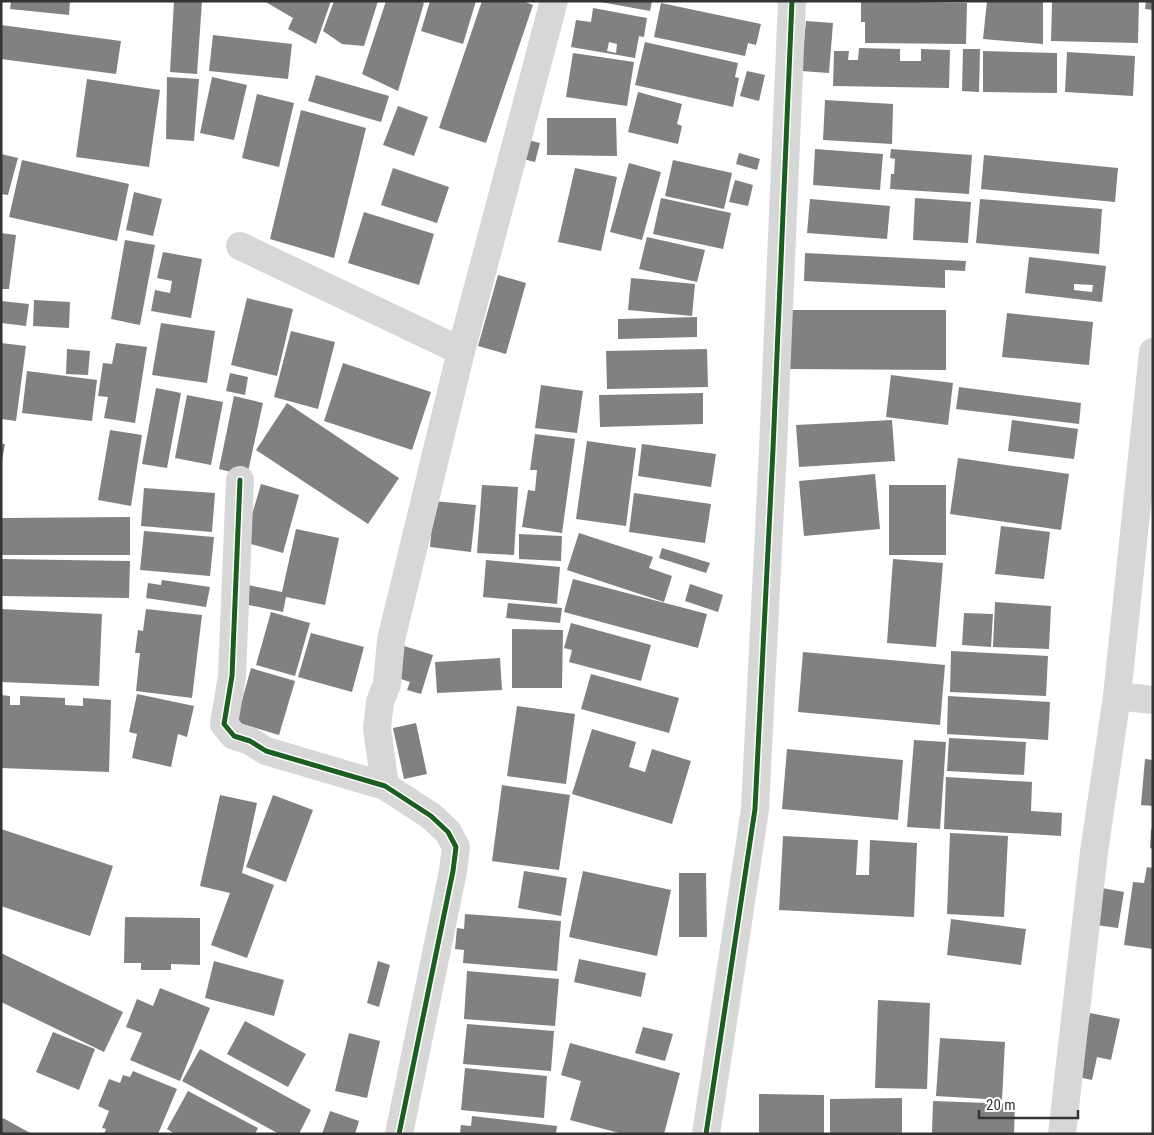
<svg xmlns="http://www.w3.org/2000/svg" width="1154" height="1135" font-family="'Roboto Condensed',sans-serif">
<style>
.building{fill:#818181;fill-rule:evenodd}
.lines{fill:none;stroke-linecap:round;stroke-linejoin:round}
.street{stroke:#d7d7d7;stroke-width:28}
.cycleway-casing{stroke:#fff;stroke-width:8}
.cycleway{stroke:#1b5e20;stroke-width:5}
</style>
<rect width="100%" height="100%" fill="#fff"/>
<g class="building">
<polygon points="11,1 70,1 69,15 10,9"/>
<polygon points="174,1 202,1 197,74 170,72"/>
<polygon points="264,1 331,1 316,44 288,29 293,18"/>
<polygon points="334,1 378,1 364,46 342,44 323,31"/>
<polygon points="386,1 419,1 424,3 398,91 362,74"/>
<polygon points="430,1 476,1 463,44 421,31"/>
<polygon points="482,1 523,1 533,5 486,143 439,128"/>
<polygon points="595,1 652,1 650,11"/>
<polygon points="861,1 967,3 966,44 865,43 865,22 861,22"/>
<polygon points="987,1 1043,1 1043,44 983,39"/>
<polygon points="1052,1 1139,1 1138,43 1051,41"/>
<polygon points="1146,1 1153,1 1153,10 1145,9"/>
<polygon points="661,3 761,24 756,45 748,43 745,56 654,37"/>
<path d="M593,8L647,18L644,37L639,36L635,58L571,47L576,20L591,22ZM609,42L617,44L616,53L607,51Z"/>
<polygon points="806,21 833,23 829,73 801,71"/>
<polygon points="1,25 121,41 116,74 1,59"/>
<polygon points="213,35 292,44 288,79 209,71"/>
<polygon points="645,42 738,63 735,77 739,78 733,107 635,85"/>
<polygon points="859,48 900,49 900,61 921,61 921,49 950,50 949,88 833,86 834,51 849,51 848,60 858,60"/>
<polygon points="963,49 980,49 979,92 962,91"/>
<polygon points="983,51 1057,53 1057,93 983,92"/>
<polygon points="1067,52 1135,56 1133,96 1065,92"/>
<polygon points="573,53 634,62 627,106 566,97"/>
<polygon points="747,71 765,75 759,101 740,96"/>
<polygon points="316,75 389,96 381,122 308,101"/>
<polygon points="167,77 199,79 194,141 166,139"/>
<polygon points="212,77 247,85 234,140 200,133"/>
<polygon points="87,79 160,90 149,167 76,157"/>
<polygon points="638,92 682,104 677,124 682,126 678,144 628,132"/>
<polygon points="257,94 294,103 279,167 242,158"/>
<polygon points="825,100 893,104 892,144 823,140"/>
<polygon points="398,106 428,117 414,156 383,145"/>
<polygon points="301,110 366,128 334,258 270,239"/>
<polygon points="547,118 616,118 617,156 547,155"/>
<polygon points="528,140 540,143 535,162 523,159"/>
<polygon points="815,149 883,154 880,190 813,185"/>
<polygon points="891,149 972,155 969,194 890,189 891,174 894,174 895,159 890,158"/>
<polygon points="739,153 760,159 757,170 736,164"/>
<polygon points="1,154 18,158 8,195 1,194"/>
<polygon points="984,155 1118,168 1115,202 981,189"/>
<polygon points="22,160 129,184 117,241 9,217"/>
<polygon points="673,160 732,173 724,209 665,196"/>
<polygon points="629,163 661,172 642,240 610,232"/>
<polygon points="393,168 449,187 437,223 381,205"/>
<polygon points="575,168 617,177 601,251 558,242"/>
<polygon points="735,180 753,185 748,206 729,202"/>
<polygon points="134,192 162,199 153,236 126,230"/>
<polygon points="661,198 731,213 723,249 653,234"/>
<polygon points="915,198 971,202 968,243 913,240"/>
<polygon points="810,199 890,206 887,239 807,233"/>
<polygon points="980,199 1102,209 1099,254 976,243"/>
<polygon points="364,212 434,234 419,285 348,263"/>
<polygon points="1,233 16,235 9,289 1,289"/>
<polygon points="647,237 705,250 697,282 639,269"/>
<polygon points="125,240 155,245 140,325 111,319"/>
<polygon points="163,252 202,259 191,318 151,311 155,290 170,293 172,281 157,278"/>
<polygon points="805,253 966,261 965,271 945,270 945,288 804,281"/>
<path d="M1029,257L1106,266L1102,302L1025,293ZM1074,284L1093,285L1092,292L1074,290Z"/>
<polygon points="498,275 526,283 506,354 478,346"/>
<polygon points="631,278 695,284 692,316 628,310"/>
<polygon points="247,298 293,309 277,376 231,365"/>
<polygon points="34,300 70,302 69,328 33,326"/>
<polygon points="1,301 29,304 26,326 1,323"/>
<polygon points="788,310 946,310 946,370 788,369"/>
<polygon points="1007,313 1093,322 1089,365 1002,357"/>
<polygon points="697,317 697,337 618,339 618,319"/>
<polygon points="161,323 215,331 207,383 152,375"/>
<polygon points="291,331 335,342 318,409 274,397"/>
<polygon points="1,343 26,346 16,421 1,419"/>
<polygon points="116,343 147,347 135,423 104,418 108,397 98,396 103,363 112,364"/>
<polygon points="67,349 90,351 88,375 66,374"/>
<polygon points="707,349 708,387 607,389 606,351"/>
<polygon points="343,363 431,392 412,450 324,421"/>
<polygon points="27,371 97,380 92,421 22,413"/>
<polygon points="230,373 248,377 245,395 226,391"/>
<polygon points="891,375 953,383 948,425 886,417"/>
<polygon points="541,385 583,391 577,433 535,428"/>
<polygon points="959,387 1081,403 1079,424 956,409"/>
<polygon points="156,388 181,393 167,468 142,464"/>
<polygon points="703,393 703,424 600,427 599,395"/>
<polygon points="187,395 223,402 211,465 175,458"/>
<polygon points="234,396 263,403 247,476 219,469"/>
<polygon points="287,403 399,478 368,524 256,450"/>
<polygon points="892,420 895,461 799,467 796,425"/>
<polygon points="1012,420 1078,429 1074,459 1008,451"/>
<polygon points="110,430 142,435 131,506 98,500"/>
<polygon points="535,434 575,439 562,533 522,527 528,490 535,491 537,470 530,470"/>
<polygon points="587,441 636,448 626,526 576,519"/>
<polygon points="1,444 5,444 2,461 1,461"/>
<polygon points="642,444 716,454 711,487 638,476"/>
<polygon points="958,458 1069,474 1061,530 950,514"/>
<polygon points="875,474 880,529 804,536 799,481"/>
<polygon points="261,484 299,495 283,553 244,542"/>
<polygon points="482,485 518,487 514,555 477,553"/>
<rect x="889" y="485" width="57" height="70"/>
<polygon points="144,488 215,493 212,532 141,526"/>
<polygon points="634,493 711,504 705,543 629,532"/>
<polygon points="434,501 476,505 471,552 430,547"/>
<polygon points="130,517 130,555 1,555 1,518"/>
<polygon points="1001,526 1050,532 1044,579 995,574"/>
<polygon points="296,529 339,538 325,605 286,597 283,612 244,604 248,585 282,592"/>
<polygon points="144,531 214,537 210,576 140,570"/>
<polygon points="579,533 653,557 649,568 672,576 664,602 567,570"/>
<polygon points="519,534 562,536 561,561 519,559"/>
<polygon points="662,548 710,563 706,573 659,558"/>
<polygon points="1,559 130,561 129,598 1,596"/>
<polygon points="893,559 943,563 936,647 887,643"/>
<polygon points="486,560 560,567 557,604 483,597"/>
<polygon points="573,579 707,614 698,648 564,612"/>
<polygon points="162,580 210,587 206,607 146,598 148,583 161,585"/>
<polygon points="690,584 723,595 718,612 685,601"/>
<polygon points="995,602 1051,606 1049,649 993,647"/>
<polygon points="508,603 562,608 560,623 506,618"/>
<polygon points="1,609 102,614 99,686 1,682"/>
<polygon points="146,609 202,615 192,698 136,691 140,653 135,653 138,630 143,631"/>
<polygon points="271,612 310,623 295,676 256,665"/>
<polygon points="964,613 993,614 991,647 962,645"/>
<polygon points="571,623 651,645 641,681 569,662 572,650 564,648"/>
<polygon points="512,629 563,630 562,688 512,688"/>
<polygon points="311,633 364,647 352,692 298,677"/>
<polygon points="401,645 433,655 421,694 407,690 410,682 392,676"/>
<polygon points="951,651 1048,656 1046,696 950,692"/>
<polygon points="803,652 945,665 940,725 798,712"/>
<polygon points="500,658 502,690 437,693 435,662"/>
<polygon points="251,668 295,681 279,735 236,722"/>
<polygon points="591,674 679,698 669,733 581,709"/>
<polygon points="137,694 194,706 187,737 178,734 171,767 132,758 137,734 129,732"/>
<polygon points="1,695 10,696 10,705 20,705 20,696 65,698 65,705 83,706 83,698 111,700 109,772 1,768"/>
<polygon points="948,696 1050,702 1048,740 947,734"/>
<polygon points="517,706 575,714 566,784 507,776"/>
<polygon points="416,723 427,774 404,779 393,728"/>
<polygon points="592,729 636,742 629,767 645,772 652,749 691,761 672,824 572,794"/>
<polygon points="949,738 1026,742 1024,775 947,771"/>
<polygon points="914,740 946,742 940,829 907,827"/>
<polygon points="787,749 903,760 898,820 782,809"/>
<polygon points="1145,759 1153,760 1153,806 1141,805"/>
<polygon points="946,777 1032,782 1031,811 1062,813 1061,836 944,829"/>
<polygon points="502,785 570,795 559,870 492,861"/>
<polygon points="220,795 257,803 242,873 274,885 247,958 211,945 230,893 200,886"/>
<polygon points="273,795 313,810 286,882 246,867"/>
<polygon points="1,829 113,866 90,936 1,906"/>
<polygon points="1151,829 1153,829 1153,849 1150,848"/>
<polygon points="950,833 1008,836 1004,917 947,914"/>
<polygon points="783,836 858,840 856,875 869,875 870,840 917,843 914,917 779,910"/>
<polygon points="1147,867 1153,868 1153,949 1124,945 1133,882 1144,883"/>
<polygon points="524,871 567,878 561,916 518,908"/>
<polygon points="583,871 671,890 657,956 569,937"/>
<polygon points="679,873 706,873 707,937 679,937"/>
<polygon points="1102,888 1124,892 1118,928 1096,925"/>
<polygon points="465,914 561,921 557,971 463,963 464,950 455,949 457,928 464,929"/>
<polygon points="125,917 200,918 200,965 171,964 171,970 141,970 141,963 124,963"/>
<polygon points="951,919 1026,929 1021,965 947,955"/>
<polygon points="1,953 123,1012 104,1052 1,1002"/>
<polygon points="579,959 646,973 641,997 574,982"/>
<polygon points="214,961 284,980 274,1016 205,998"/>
<polygon points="378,961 390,965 379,1007 367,1003"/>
<polygon points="467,971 559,979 555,1026 464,1019"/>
<polygon points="160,988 210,1008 180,1081 130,1060 142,1033 126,1027 137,999 153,1006"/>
<polygon points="878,1000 930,1003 927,1089 875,1088"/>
<polygon points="1090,1013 1120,1019 1111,1060 1097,1057 1092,1080 1078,1077"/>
<polygon points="245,1021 306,1054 288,1087 227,1054"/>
<polygon points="467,1024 554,1031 551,1071 463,1064"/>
<polygon points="643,1027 673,1034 665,1061 635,1053"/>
<polygon points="53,1032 95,1049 79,1090 36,1072"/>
<polygon points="349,1033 380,1041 367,1098 335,1091"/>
<polygon points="940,1038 1005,1042 1002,1100 936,1096"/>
<polygon points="570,1043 680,1073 664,1134 623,1134 570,1120 581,1081 561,1075"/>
<polygon points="200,1049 311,1110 299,1134 279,1134 182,1081"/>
<polygon points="465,1068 547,1076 544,1118 461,1110"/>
<polygon points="133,1071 177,1089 158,1134 104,1134 106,1129 102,1128 109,1111 98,1106 109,1079 120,1083 123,1075 130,1077"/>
<polygon points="188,1091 258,1128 255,1134 175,1134 167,1129"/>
<polygon points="759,1094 824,1095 824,1134 759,1134"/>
<polygon points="902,1098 902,1134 830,1134 830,1099"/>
<polygon points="933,1101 1015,1104 1014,1134 932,1134"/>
<polygon points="330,1111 359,1121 355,1134 322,1134"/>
<polygon points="472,1116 557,1126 556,1134 460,1134 461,1125 471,1126"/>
<polygon points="3,1118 32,1134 1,1134 1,1122"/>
</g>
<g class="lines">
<g class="street">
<polyline points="240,246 461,351"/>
<polyline points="240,480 232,676 224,724 234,736 250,741 266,751 385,786 431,816 448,832 456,847 453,871 399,1134"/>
<polyline points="1117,696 1153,700"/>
<polyline points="385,786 377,729 380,702 387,684 391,640 461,351 554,1"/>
<polyline points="706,1134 755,809 773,449 792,1"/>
<polyline points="1062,1134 1094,852 1117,696 1153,352"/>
</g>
<g class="cycleway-casing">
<g id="cycleway">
<polyline points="240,480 232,676 224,724 234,736 250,741 266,751 385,786 431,816 448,832 456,847 453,871 399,1134"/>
<polyline points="706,1134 755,809 773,449 792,1"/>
</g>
</g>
<use href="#cycleway" class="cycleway"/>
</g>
<rect width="1154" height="1135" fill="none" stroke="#333333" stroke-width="5"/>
<path d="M979 1110v8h99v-8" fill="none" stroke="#333333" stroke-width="2.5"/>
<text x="986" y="1110" font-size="15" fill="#333333" stroke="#ffffff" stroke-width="4" paint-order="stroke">20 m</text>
</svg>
